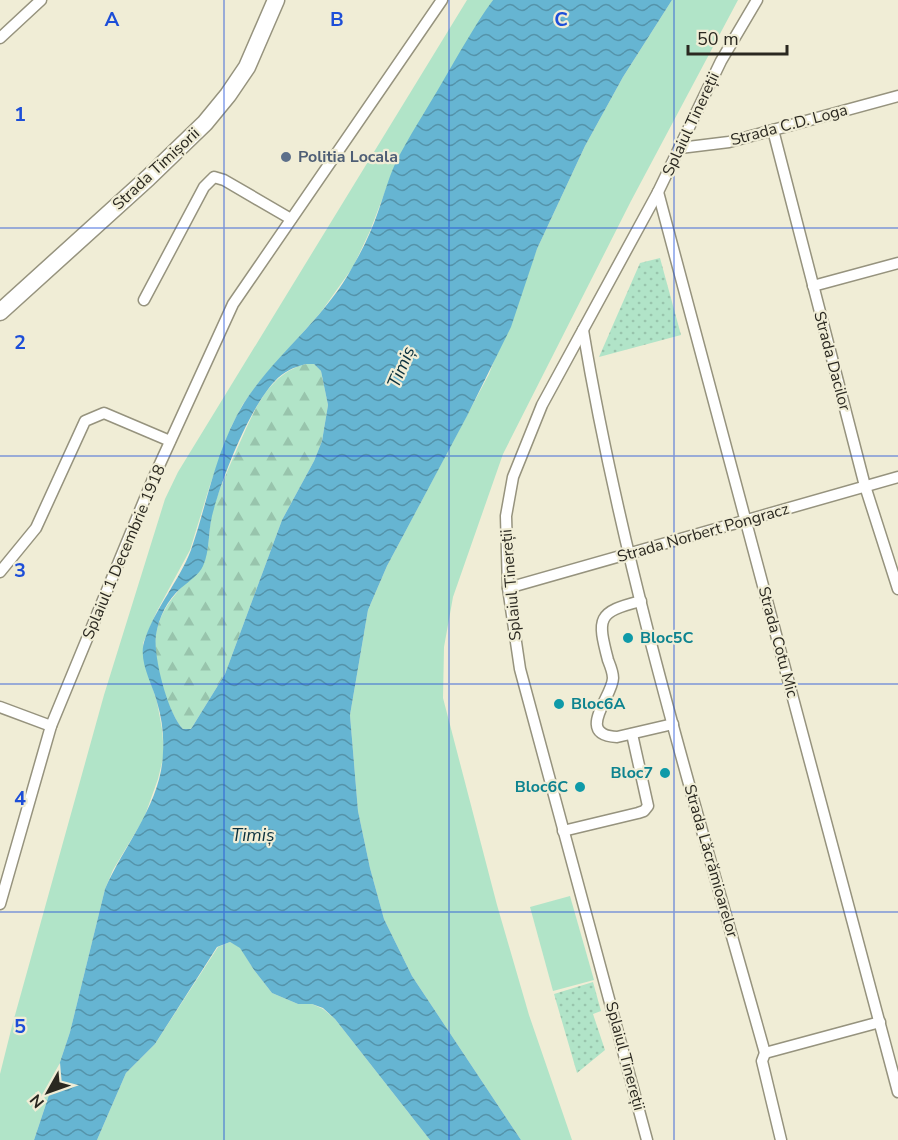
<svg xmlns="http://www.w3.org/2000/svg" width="898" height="1140" font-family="'Nunito Sans',sans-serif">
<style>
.grass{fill:#b1e4c8}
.forest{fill:url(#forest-firs)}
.park{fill:url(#park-dots)}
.water{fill:url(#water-waves);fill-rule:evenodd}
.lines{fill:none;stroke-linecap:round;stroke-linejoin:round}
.minor-casing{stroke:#96937e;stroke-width:13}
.primary-casing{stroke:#96937e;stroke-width:19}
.minor{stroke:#fff;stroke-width:10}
.primary{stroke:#fff;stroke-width:16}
.grid{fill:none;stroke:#1d4ed8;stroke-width:1.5;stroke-opacity:0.55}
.service-dot{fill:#5c6f8a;stroke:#f0edd6;stroke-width:2}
.culture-dot{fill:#0f9aa8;stroke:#f0edd6;stroke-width:2}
.labels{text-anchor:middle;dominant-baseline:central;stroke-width:4.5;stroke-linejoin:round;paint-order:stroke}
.street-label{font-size:16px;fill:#2a2820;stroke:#f0edd6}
.service-label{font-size:16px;font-weight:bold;fill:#4e5e75;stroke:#f0edd6;text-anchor:start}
.culture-label{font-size:16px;font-weight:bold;fill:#0d838f;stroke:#f0edd6;text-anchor:start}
.water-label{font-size:18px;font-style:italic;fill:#0b313e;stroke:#f0edd6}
.grid-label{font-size:20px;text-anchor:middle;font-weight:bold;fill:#1d4ed8;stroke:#f0edd6;stroke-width:4.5;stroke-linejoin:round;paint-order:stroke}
</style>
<defs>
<pattern id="forest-firs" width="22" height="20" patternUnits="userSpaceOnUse" patternTransform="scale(1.5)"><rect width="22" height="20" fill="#b1e4c8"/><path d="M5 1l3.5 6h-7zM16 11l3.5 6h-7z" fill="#98c4ac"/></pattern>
<pattern id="park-dots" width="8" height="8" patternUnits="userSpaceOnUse" patternTransform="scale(1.5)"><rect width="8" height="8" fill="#b1e4c8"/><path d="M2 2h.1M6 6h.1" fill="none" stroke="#98c4ac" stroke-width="1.8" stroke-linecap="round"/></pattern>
<pattern id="water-waves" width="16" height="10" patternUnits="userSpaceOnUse" patternTransform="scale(1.5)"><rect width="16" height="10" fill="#66b5d2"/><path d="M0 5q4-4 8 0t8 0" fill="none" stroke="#5493aa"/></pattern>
</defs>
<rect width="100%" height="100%" fill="#f0edd6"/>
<g class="grass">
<polygon points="467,0 493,0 396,163 370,231 353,267 321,312 259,382 243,404 231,427 210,485 190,550 157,611 143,643 144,661 157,702 162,729 164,754 158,779 144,818 113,870 105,889 70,1032 34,1140 0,1140 0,1074 12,1026 104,695 165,499 178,472"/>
<polygon points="672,0 738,0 631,201 503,454 453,597 444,647 443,698 497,905 529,1015 572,1140 521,1140 412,976 384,919 370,868 358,811 350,715 368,610 387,566 489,374 537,249 585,146 623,77"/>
<polygon points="570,896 594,980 553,991 530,907"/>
<polygon points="230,942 240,947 254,970 272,993 298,1004 312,1004 323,1009 335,1019 430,1140 97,1140 126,1073 155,1044 218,947"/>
</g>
<path class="forest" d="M306,364H314L321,371L328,405L322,441L314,461L282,520L225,674L191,729H183C167,712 152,658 156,634C163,598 187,587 204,558C210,550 209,525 212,513C218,491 228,470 237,449C252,416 266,374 306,364Z"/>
<g class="park">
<polygon points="660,258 681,335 599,357 640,263"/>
<polygon points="593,982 601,1011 593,1014 605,1050 577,1073 554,994"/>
</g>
<path class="water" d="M493,0H672L623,77L585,146L537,249L511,327L467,416L387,566L368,610L350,715L358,811L370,868L384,919L412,976L521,1140H430L335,1019L323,1008L312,1004H298L272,993L254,970L240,948L230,942L217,947L155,1044L126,1073L97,1140H34L70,1032L105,889C124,845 162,803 163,752C164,736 162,718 157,702C152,682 137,660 145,639C156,607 179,581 191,550C208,501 216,448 244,403C275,354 325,319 353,266C363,249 372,230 378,212C384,195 388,180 395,164C409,136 427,109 443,81C459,54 474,26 493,0ZM306,364H314L321,371L328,405L322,441L314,461L282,520L225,674L191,729H183C168,714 153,657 156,635C159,617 167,600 181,588C189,581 199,575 203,566C210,551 208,532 212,516C221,480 249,408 275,381C283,372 294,367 306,364Z"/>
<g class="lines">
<g class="minor-casing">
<g id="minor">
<polyline points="0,38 41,0"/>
<polyline points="773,130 865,486 898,589"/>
<polyline points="680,148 729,142 898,96"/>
<polyline points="658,192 898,1092"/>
<polyline points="813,286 898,263"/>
<polyline points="144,300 204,187 214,177 224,180 291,219"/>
<path d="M583,330C624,575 698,814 765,1053"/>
<polyline points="0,572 36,528 85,421 104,413 170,441"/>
<polyline points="508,588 898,477"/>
<path d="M641,601C597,612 597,618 608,660C610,665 613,672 613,678C613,696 574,735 617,737L673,724"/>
<polyline points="0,707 51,726"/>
<polyline points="563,831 638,813 644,811 648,806 632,734"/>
<polyline points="0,904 51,726 153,479 233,304 442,0"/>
<polyline points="765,1053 880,1022"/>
<polyline points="765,1053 762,1061 781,1140"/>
<polyline points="647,1140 520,669 508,588 506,516 513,477 542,405 658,192 721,61 757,0"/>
</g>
</g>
<g class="primary-casing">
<polyline id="primary" points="0,312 148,178 205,123 228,95 247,67 276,0"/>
</g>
<use href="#minor" class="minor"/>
<use href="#primary" class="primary"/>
</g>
<path class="grid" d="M224,0V1140M449,0V1140M674,0V1140M0,228H898M0,456H898M0,684H898M0,912H898"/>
<circle class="service-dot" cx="286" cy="157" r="6"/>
<g class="culture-dot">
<circle cx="628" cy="638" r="6"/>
<circle cx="559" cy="704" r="6"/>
<circle cx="665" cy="773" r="6"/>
<circle cx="580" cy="787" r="6"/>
</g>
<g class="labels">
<g class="street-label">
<text transform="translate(691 124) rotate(-65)">Splaiul Tinereții</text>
<text transform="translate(789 125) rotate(-15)">Strada C.D. Loga</text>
<text transform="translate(156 169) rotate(-43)">Strada Timișorii</text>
<text transform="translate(832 361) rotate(75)">Strada Dacilor</text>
<text transform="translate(703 533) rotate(-16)">Strada Norbert Pongracz</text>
<text transform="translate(124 552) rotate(-67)">Splaiul 1 Decembrie 1918</text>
<text transform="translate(511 585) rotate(-95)">Splaiul Tinereții</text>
<text transform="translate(778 642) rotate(75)">Strada Cotu Mic</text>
<text transform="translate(711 861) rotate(74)">Strada Lăcrămioarelor</text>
<text transform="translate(625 1056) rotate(75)">Splaiul Tinereții</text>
</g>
<g class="service-label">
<text x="298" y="157">Politia Locala</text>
</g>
<g class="culture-label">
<text x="640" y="638">Bloc5C</text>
<text x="571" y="704">Bloc6A</text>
<text x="653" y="773" text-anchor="end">Bloc7</text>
<text x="568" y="787" text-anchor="end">Bloc6C</text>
</g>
<g class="water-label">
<text transform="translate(401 367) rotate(-67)">Timiș</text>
<text x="253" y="835">Timiș</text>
</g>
</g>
<g class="grid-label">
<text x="112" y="26">A</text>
<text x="337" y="26">B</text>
<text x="561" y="26">C</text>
<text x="20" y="121">1</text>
<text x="20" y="349">2</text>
<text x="20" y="577">3</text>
<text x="20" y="805">4</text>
<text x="20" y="1033">5</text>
</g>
<g transform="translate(48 1092) rotate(230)" stroke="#f0edd6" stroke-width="4.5" paint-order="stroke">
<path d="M0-4.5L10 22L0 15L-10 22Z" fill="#2a2820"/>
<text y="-9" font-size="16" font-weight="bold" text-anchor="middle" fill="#2a2820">N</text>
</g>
<path d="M688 45v9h99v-9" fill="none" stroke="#2a2820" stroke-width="3"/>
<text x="697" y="45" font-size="18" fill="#2a2820" stroke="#f0edd6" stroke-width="4.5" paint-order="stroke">50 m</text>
</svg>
